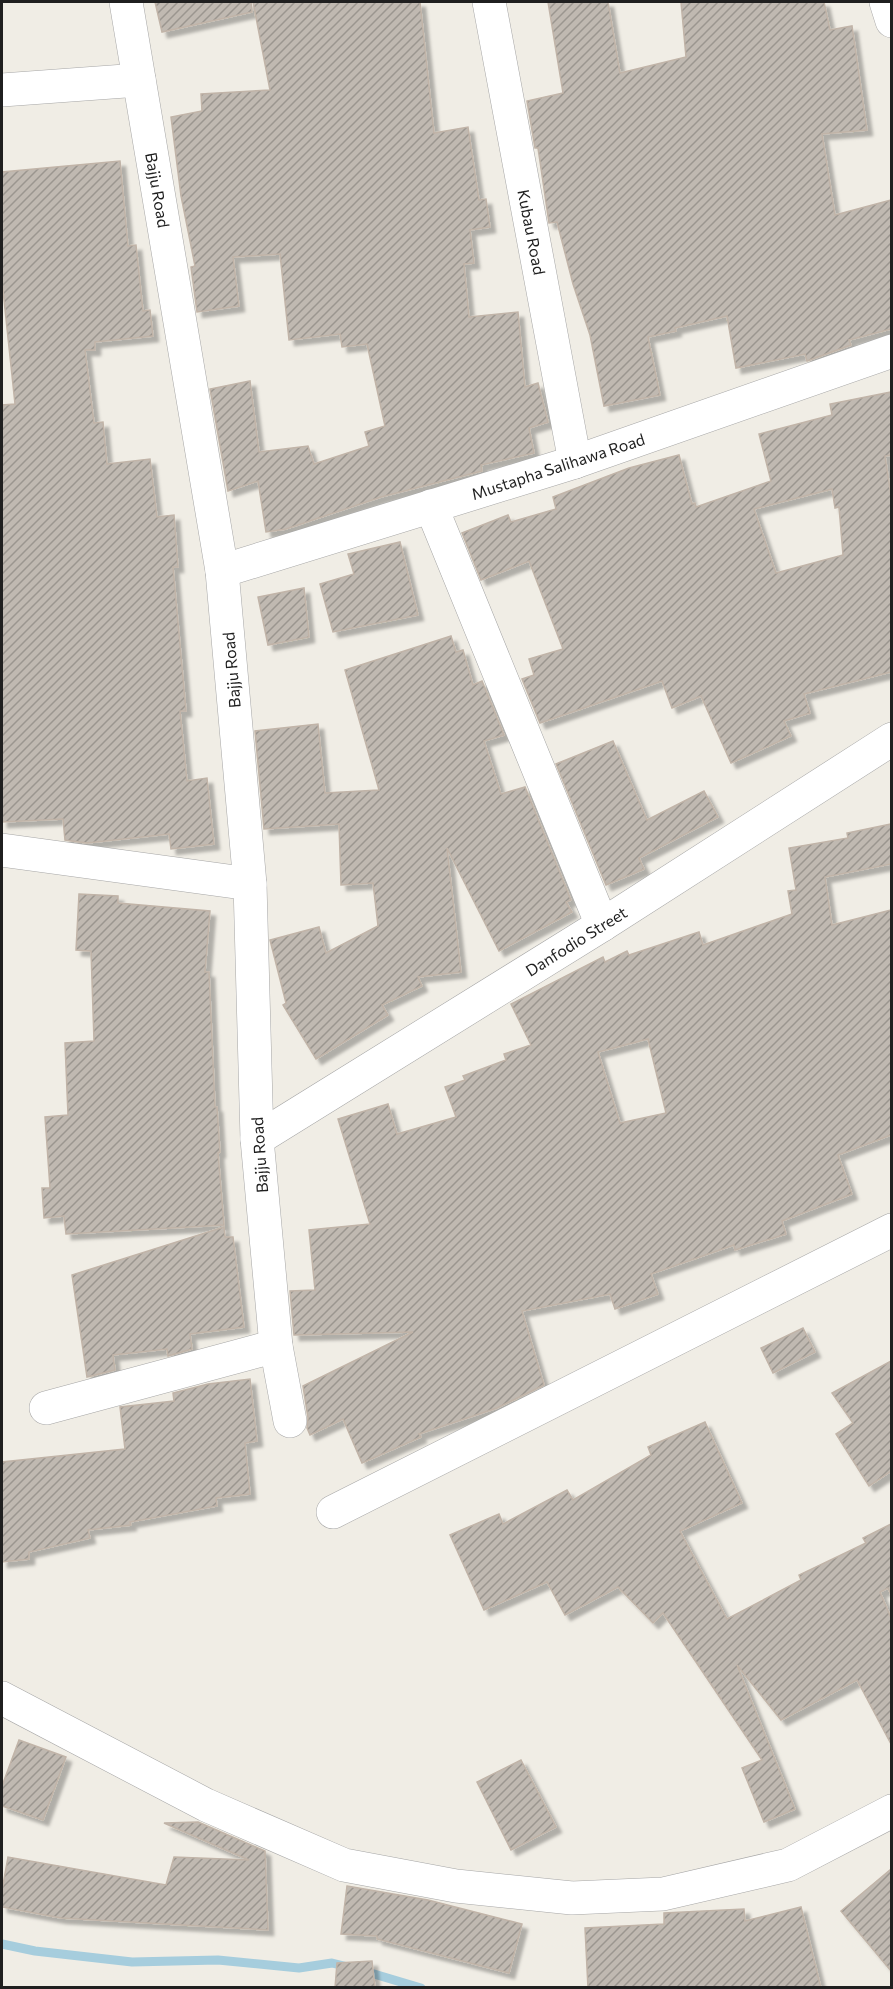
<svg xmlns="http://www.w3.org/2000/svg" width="893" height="1989" font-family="Commissioner,sans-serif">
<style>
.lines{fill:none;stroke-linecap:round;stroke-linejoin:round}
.stream{stroke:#a6cddd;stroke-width:9}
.building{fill:url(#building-hatch);stroke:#c1b4a8;stroke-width:1.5;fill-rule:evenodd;filter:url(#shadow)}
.minor-casing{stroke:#a6a6a6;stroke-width:34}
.minor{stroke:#fff;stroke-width:33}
.labels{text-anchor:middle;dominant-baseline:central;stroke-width:4.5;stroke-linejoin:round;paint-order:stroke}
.street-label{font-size:16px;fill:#1f1f1f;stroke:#fff}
</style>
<defs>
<pattern id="building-hatch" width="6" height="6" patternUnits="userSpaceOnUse" patternTransform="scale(1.5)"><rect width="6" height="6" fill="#c0b9b1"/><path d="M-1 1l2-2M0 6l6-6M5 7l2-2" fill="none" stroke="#9b968f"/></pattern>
<filter id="shadow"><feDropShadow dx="5.5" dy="5.5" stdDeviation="1.5" flood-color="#0004"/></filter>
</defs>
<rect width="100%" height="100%" fill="#f0ede5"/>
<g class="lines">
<g class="stream">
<polyline points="2,1944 35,1951 132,1962 218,1960 299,1968 332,1963 348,1967"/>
<polyline points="364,1971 421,1988"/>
</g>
</g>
<g class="building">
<polygon points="155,2 251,2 252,12 162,32"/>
<polygon points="253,2 420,2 434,133 468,127 479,200 486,199 490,227 470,230 474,263 464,264 469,317 518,312 525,387 538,383 548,422 529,428 534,453 481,465 482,471 381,497 286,529 266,532 258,481 228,491 210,389 250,381 259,452 308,446 314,464 369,446 365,432 385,426 367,344 342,347 340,334 289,340 280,254 233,257 239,306 197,312 191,267 195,266 181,196 171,117 202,111 201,94 270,90"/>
<polygon points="548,2 608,2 620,73 686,57 681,2 824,2 830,30 852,26 867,130 822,134 835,215 891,200 891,329 849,340 851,345 807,361 805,354 736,368 727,316 675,328 676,331 648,337 660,395 604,406 590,335 573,284 557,222 549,223 538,148 535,148 527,101 563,93"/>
<polygon points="120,161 128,246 136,245 143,311 150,310 153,336 95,342 95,350 85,350 94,423 103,422 107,464 150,459 157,517 174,515 178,567 173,567 186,711 180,711 187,781 207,778 214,844 171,849 169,834 87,843 65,840 63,819 2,822 2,405 15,404 2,281 2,172"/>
<path d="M891,392V455L885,456L891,496V672L804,694L810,713L784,721L791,736L731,763L701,696L672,708L662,681L540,723L522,679L534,675L529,659L563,649L529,561L481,580L462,533L508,515L511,522L556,509L553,497L629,468L679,455L692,504L695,503L696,507L771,481L759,434L832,415L830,404ZM832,489L835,508L839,507L843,555L776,573L754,509Z"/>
<polygon points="400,542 418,615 333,632 320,584 354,574 348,554"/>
<polygon points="304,588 309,637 268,645 258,597"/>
<polygon points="451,636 456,652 463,650 473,685 482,681 504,735 484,741 501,794 525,787 571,900 566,902 572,912 499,951 447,848 461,972 418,977 422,986 382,1005 388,1015 316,1059 283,1005 286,1003 270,940 319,927 326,953 378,926 373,883 341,885 339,824 264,829 255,731 318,724 325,793 379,790 345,670"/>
<polygon points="613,741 647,820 704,791 718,817 639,858 644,869 606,885 556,764"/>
<path d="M891,824V864L825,877L832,925L891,910V1135L838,1155L852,1194L782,1221L786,1234L735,1250L734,1245L651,1274L658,1294L615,1309L610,1294L522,1311L544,1385L497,1408L419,1434L421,1437L362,1463L343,1419L310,1435L307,1428L308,1418L303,1386L413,1332L294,1335L290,1291L315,1290L309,1230L370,1224L338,1119L388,1104L397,1134L456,1117L445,1087L465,1080L463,1076L506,1060L504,1054L531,1045L511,1004L603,957L605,962L627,951L629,955L699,932L703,945L792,914L788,891L796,890L789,848L848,838L847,833ZM648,1039L666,1113L620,1123L598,1052Z"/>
<polygon points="79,894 118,896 118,903 210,911 205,972 209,972 215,1107 217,1107 220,1152 218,1153 224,1225 66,1234 64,1216 44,1218 42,1188 50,1188 45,1117 68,1115 65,1043 94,1041 91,951 76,950"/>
<polygon points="224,1227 225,1237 233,1237 244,1327 190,1334 192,1349 168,1356 167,1349 113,1355 115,1370 87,1377 72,1275"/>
<polygon points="803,1328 815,1352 773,1373 761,1348"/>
<polygon points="891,1361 891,1471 869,1486 836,1434 853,1423 832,1393"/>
<polygon points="250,1379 257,1441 245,1443 250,1494 216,1498 217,1506 130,1522 131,1525 88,1530 90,1538 29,1552 29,1559 2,1562 2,1462 125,1449 120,1407 174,1401 173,1393 208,1384"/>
<polygon points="705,1422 742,1503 680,1531 727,1619 801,1580 799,1575 866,1543 863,1538 891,1524 891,1595 888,1588 880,1592 891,1618 891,1744 857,1680 781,1720 737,1665 795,1809 764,1822 742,1768 762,1760 663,1613 653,1623 618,1587 565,1615 547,1582 484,1610 450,1535 499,1514 503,1524 567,1490 573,1500 651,1455 648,1447"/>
<polygon points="19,1740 66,1757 43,1820 2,1806 2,1786"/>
<polygon points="521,1760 556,1827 511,1850 477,1782"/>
<polygon points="198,1822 265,1851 268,1930 61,1918 2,1907 2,1890 8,1857 166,1885 174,1857 249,1860 164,1823"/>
<polygon points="891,1869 891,1971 841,1911"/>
<polygon points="347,1886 428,1900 522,1924 509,1973 377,1939 377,1936 341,1934"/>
<polygon points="801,1907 821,1988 588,1988 585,1928 664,1924 664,1913 744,1909 745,1921"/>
<polygon points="372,1961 375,1988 335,1988 337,1963"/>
</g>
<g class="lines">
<g class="minor-casing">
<g id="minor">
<polyline points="126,2 222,571 250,884 257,1139 276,1346 290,1421"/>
<polyline points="489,2 575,462"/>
<polyline points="886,2 892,21"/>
<polyline points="2,90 139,80"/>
<polyline points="431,506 602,925"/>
<polyline points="222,571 575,462 892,351"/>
<polyline points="2,850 250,884"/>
<polyline points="257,1139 602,925 892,739"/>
<polyline points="46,1408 276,1346"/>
<polyline points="333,1512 892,1230"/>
<polyline points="2,1698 206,1805 344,1865 456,1886 572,1898 663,1894 788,1865 892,1811"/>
</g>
</g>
<use href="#minor" class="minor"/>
</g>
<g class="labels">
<g class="street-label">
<text transform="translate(158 190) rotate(80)">Bajju Road</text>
<text transform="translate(532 232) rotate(79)">Kubau Road</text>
<text transform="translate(558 466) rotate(-18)">Mustapha Salihawa Road</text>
<text transform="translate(231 670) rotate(-95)">Bajju Road</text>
<text transform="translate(576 941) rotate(-32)">Danfodio Street</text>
<text transform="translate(259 1155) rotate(-94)">Bajju Road</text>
</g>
</g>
<rect width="893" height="1989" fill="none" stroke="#1f1f1f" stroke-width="6"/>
</svg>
